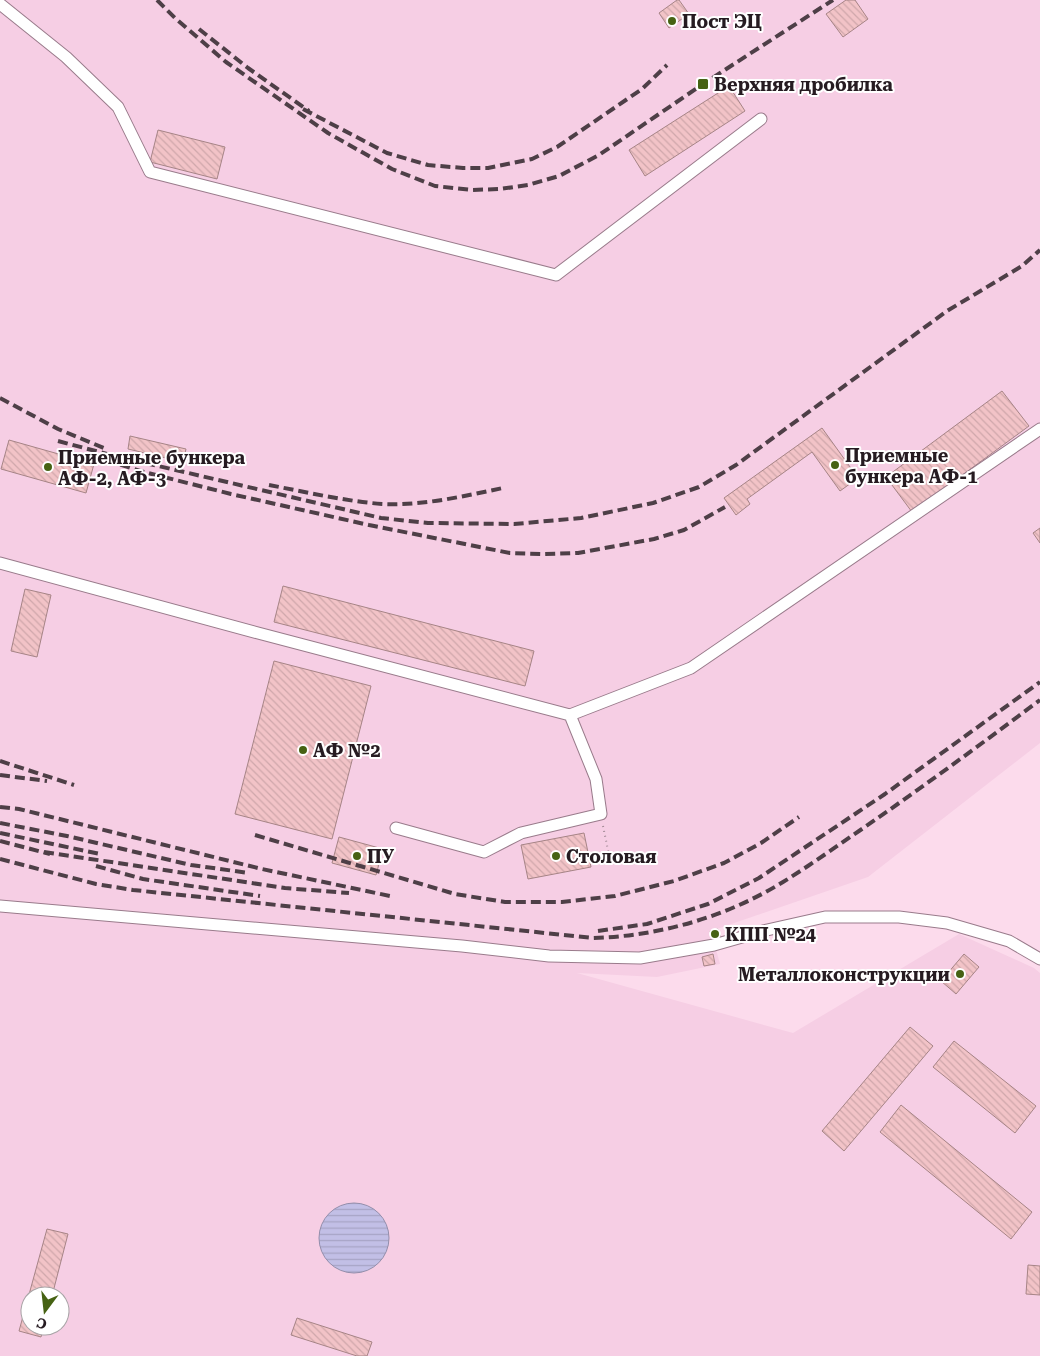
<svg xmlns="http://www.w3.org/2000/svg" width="1040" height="1356" font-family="'Roboto Serif',serif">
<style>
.built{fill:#f6cee4;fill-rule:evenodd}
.water{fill:url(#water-rules);stroke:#938eab}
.building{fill:url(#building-back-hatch);stroke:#a68486}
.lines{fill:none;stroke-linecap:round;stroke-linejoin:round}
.minor-casing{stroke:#997b8b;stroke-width:13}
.path{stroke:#a18995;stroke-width:2;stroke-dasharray:1 4;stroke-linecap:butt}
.minor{stroke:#fff;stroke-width:11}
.rail{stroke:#4e3f47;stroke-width:4;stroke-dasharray:10 5;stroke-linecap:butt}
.poi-dot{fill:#466213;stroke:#fff;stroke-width:2}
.labels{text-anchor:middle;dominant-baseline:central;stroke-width:4;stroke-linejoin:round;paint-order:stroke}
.poi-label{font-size:18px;font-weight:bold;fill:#261b21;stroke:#fff;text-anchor:start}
</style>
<defs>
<pattern id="water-rules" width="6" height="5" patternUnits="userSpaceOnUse" patternTransform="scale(1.25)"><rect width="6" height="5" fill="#c2bfe6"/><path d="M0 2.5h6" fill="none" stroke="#a7a4c5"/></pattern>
<pattern id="building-back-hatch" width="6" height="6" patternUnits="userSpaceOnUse" patternTransform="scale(1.25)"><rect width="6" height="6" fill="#f2c3c7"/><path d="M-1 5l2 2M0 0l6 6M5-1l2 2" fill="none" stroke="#cfa7ab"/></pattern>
</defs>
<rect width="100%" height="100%" fill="#fcdbec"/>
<path class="built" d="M0,0H1040V743L868,877L711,931L720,964L657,977L577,973L793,1033L959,934L1034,968L1040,973V1356H0ZM30,1296H60V1326H30Z"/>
<circle class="water" cx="354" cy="1238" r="35"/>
<g class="building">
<polygon points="677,0 679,0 689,14 669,28 659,13"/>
<polygon points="846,0 855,0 868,19 843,37 826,14"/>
<polygon points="729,86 745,111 645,176 629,150"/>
<polygon points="158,130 225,147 217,179 150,162"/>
<polygon points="1002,391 1029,426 912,512 886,477"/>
<polygon points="822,428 858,478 840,491 812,452 747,499 750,504 736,515 724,498"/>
<polygon points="130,436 186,449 183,462 128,449"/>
<polygon points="9,440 94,464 86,493 1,469"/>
<polygon points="1040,528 1040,543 1033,533"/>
<polygon points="283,586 534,651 525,686 274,622"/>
<polygon points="25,589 51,595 37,657 11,651"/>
<polygon points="274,661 371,686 332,839 235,814"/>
<polygon points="584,833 591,867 528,879 521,845"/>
<polygon points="339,837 383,849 376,875 332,863"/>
<polygon points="718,929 721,937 713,940 710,931"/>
<polygon points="713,954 715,964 704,966 702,957"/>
<polygon points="964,954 979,967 956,994 941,981"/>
<polygon points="910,1027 933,1046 844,1151 822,1131"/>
<polygon points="954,1041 1036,1106 1015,1133 933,1067"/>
<polygon points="901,1105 1032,1212 1011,1239 880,1132"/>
<polygon points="47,1229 68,1234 52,1296 30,1296 30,1326 44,1326 41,1337 19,1331"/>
<polygon points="1028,1265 1040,1266 1040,1295 1026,1294"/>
<polygon points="297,1318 372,1342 367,1356 357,1356 291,1335"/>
</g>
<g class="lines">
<g class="minor-casing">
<g id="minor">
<polyline points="0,4 66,57 118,107 150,172 556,275 761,119"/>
<polyline points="0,563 258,633 570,715 596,779 601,814 521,833 484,852 396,828"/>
<polyline points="570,715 691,668 1040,429"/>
<polyline points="0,906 462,946 549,956 640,958 714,945 767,930 825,917 899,917 947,923 1009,941 1040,959"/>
</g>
</g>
<polyline class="path" points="603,826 609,855 622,852"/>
<use href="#minor" class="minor"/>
<g class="rail">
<polyline points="157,0 175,18 226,62 328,133 392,169 435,186 472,190 500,189 528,185 559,176 599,155 703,84 833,0"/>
<polyline points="199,29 248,68 309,111"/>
<polyline points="303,109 387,153 428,165 463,168 488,168 532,159 557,147 642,89 667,65"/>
<polyline points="0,398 58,429 104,448"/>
<polyline points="58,441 107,454 381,518 428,523 514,524 581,518 653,503 699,487 736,465 947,311 1022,266 1040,250"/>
<polyline points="106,460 140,471 231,494 369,525 510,553 542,554 578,553 654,539 684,530 725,507"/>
<path d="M269,485C306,492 344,501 382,504C423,506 464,496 503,488"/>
<polyline points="0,761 74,785"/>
<polyline points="0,775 47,781"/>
<polyline points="0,807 19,809 262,869 390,896"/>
<polyline points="0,823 67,836 191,865 249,873"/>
<polyline points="0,833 100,854"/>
<polyline points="255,835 455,894 505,902 562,902 615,896 674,881 724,863 761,843 799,817"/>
<polyline points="0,841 50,854"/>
<polyline points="44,852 285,888 349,893"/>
<path d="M0,859L96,884L133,890L593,938C660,936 726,917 783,882C809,866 834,848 859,831C920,789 980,745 1040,700"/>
<polyline points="96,866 143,879 260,896"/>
<polyline points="598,931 647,924 708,904 759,878 885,794 1040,682"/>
</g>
</g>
<g class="poi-dot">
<circle cx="672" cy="21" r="5"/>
<rect x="697" y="78" width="12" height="12" rx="2.5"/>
<circle cx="835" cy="465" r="5"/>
<circle cx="48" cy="467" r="5"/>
<circle cx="303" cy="750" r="5"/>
<circle cx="357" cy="856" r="5"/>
<circle cx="556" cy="856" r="5"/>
<circle cx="715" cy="934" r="5"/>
<circle cx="960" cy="974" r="5"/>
</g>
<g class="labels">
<g class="poi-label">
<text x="682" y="21">Пост ЭЦ</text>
<text x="714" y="84">Верхняя дробилка</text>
<text x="845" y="455">Приемные<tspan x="845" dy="21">бункера АФ-1</tspan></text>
<text x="58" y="457">Приемные бункера<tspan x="58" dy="21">АФ-2, АФ-3</tspan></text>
<text x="313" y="750">АФ №2</text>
<text x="367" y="856">ПУ</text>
<text x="566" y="856">Столовая</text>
<text x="725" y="934">КПП №24</text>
<text x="950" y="974" text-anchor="end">Металлоконструкции</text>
</g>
</g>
<g transform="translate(45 1311) rotate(195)"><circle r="24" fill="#ffffff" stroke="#a8a4a6"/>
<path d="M0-4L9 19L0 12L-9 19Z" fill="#466213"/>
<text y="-8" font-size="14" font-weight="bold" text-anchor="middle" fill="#261b21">С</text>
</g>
</svg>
